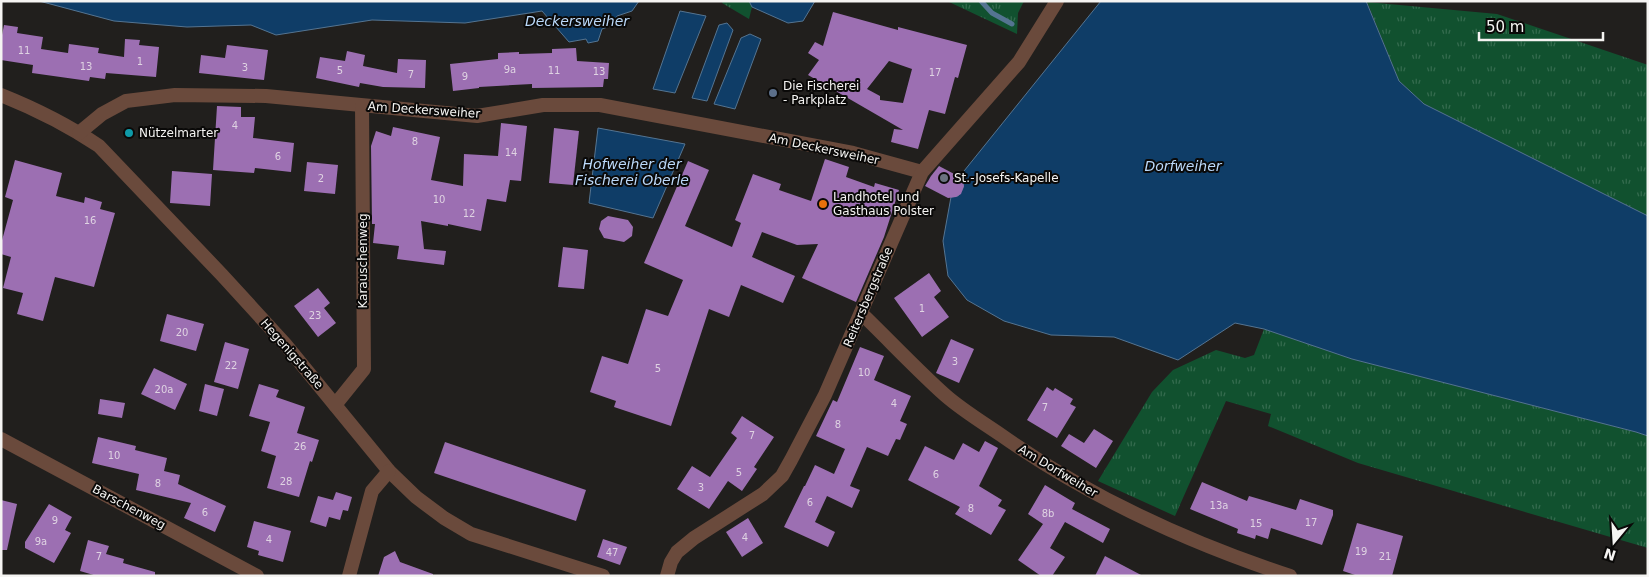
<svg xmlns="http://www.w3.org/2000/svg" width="1649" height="577" font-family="'DejaVu Sans',sans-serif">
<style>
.grass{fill:url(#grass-tufts)}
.water{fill:#0f3d67;stroke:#547491}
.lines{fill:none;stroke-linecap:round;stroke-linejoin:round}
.stream{stroke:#547491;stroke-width:5}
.building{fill:#9c6fb2;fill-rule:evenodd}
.street{stroke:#6a4a3c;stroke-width:14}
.service-dot{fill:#5c6f8a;stroke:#0a0908;stroke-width:2}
.culture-dot{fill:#0f9aa8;stroke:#0a0908;stroke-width:2}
.worship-dot{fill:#6b7280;stroke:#0a0908;stroke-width:2}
.food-dot{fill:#e8710a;stroke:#0a0908;stroke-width:2}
.labels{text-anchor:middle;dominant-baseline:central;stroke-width:4;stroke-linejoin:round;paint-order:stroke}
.number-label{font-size:10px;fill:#dfd3e2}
.poi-label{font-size:12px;fill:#f5f4f2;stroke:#0a0908;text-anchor:start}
.street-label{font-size:12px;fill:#f5f4f2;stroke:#0a0908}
.water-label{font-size:14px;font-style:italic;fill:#bbd9fa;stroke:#0a0908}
</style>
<defs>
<pattern id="grass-tufts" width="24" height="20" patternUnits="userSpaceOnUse" patternTransform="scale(1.25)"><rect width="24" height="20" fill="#11512f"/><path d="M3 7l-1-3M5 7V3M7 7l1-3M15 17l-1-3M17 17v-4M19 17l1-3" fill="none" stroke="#346b4e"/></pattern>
</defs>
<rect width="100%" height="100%" fill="#211f1d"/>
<g class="grass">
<polygon points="723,1 749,1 752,7 749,19 722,3"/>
<polygon points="947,1 1024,1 1018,13 1017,34"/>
<polygon points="1367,2 1497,14 1648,65 1648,216 1424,104 1399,81"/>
<polygon points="1264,329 1352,359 1636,432 1648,436 1648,548 1358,463 1268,426 1271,414 1226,401 1175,516 1098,481 1152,392 1173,370 1216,350 1245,358 1254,355"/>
</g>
<g class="water">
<polygon points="39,1 639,1 632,11 617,16 613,25 602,29 598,41 588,43 586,39 569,42 542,11 465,23 372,20 276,35 251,25 187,27 114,21"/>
<polygon points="749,1 815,1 803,21 788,23 752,7"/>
<path d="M1101,1H1366L1399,81L1424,104L1648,216V436L1636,432L1352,359L1264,329L1235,323L1178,360L1114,337L1051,335L1004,321L967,300L948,276L943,241L951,197L958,196C964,188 966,184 960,176Z"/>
<polygon points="680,11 706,16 675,93 653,89"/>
<polygon points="727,23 733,30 707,101 692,98 719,25"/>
<polygon points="750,34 761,39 735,109 714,104 741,38"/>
<polygon points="598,128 685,144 653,218 589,203"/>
</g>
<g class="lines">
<polyline class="stream" points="981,1 992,13 1012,24"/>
</g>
<g class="building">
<path d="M833,12L898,30V27L967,45L958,78L955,77L945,114L929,110L918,149L891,142L894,129L903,130L808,75L819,60L808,53L815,42L823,46ZM889,61L912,69L903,103L880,100V96L867,89Z"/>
<polygon points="4,25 18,27 17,33 43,37 41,49 68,53 69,44 99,48 98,53 124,57 125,39 140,40 139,45 159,47 156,77 106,73 105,79 90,77 89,81 32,73 33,65 1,60 1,40"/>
<polygon points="227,45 268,50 264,80 199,73 201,55 225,58"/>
<polygon points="576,48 577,61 609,63 608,79 604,79 603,87 532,88 532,84 479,87 479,88 453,91 450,64 498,59 498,53 519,52 519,54 552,53 552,49"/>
<polygon points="347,51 365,55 363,66 397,73 398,59 426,60 425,88 383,87 360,83 359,87 316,78 320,57 345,61"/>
<polygon points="217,106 241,107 241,117 255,117 253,138 294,143 291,172 255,168 254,173 213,170"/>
<polygon points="501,123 527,126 521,181 510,180 506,202 487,199 481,231 448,224 448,226 421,221 424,249 446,251 444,265 397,259 399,246 373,243 375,224 372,224 371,146 376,131 391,136 393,127 440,137 431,180 463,186 464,154 498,156"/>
<polygon points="554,128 579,131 573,185 549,183"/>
<polygon points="825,159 849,167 846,177 874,187 875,183 899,190 884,237 856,302 802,278 818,244 797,245 762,232 752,257 795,276 783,303 741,285 729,317 709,309 671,426 614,407 616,401 590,392 602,356 628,364 646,309 668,316 683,280 644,263 688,161 709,170 685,226 732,247 741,223 735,220 753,174 781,184 779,190 811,201"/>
<polygon points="15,160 62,173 56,196 84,203 85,197 102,202 100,209 115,213 94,287 55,277 43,321 17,314 23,293 3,288 11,257 1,254 1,244 13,200 5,197"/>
<polygon points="307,162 338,165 335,194 304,191"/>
<polygon points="939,166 958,176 962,181 964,186 961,194 956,197 948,198 925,186 931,176"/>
<polygon points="172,171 212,174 210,206 170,203"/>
<polygon points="608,216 628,220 633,227 632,236 624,242 604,238 599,229 601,221"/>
<polygon points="563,247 588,250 584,289 558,287"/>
<polygon points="929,273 941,291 934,297 949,317 922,337 894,298"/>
<polygon points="318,288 330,303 324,308 336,323 318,337 294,306"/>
<polygon points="167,314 204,324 196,351 160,341"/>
<polygon points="951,339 974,349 959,383 936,373"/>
<polygon points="225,342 249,349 238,389 214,382"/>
<polygon points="860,347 884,356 874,380 911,396 900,421 907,424 900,440 896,439 888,456 867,447 850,486 860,490 852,508 827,496 815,522 835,532 828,547 784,527 804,486 805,486 815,465 834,474 845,449 816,436 833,400 837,402"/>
<polygon points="154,368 187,384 175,410 141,394"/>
<polygon points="205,384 224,389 217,416 199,411"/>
<polygon points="259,384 279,390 276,397 305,407 297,433 319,440 312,462 310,461 299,497 267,488 276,456 261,451 270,422 249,416"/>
<polygon points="1047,387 1053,391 1055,388 1073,399 1070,404 1076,407 1057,438 1027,420"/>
<polygon points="100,399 125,403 122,418 98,414"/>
<polygon points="742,416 774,437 754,467 757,469 742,491 728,481 709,509 677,489 692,466 710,477 737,438 731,433"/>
<polygon points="1094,429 1113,441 1096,468 1061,446 1069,434 1084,443"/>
<polygon points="98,437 136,446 135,450 167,458 164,471 180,475 178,484 226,506 215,532 184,518 191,503 136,490 139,474 92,463"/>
<polygon points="985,441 998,448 979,486 1002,500 998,506 1006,510 991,535 955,514 960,507 908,480 925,446 954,460 963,443 979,452"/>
<polygon points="445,442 586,490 576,521 434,473"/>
<polygon points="1202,482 1247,501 1249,496 1296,510 1300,499 1333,510 1333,515 1322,545 1271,528 1268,539 1256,535 1255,539 1237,533 1238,529 1190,509"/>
<polygon points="1045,485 1075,503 1072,509 1110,529 1103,543 1065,522 1050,548 1065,557 1052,576 1041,576 1018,560 1043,524 1028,514"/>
<polygon points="336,492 352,497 348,511 343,510 340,520 329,517 326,527 310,522 318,496 333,500"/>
<polygon points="1,500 17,504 7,550 1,550"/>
<polygon points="49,504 72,517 65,530 71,533 54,563 25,548 25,542"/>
<polygon points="748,518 763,543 742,557 726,532"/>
<polygon points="254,521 291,531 283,562 258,555 259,551 247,547"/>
<polygon points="1357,523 1403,536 1392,576 1358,576 1343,571"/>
<polygon points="603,539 627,547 620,565 597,557"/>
<polygon points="88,540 109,546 106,554 124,559 123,563 155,572 155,576 97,576 80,571"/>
<polygon points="395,551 400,562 433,574 433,576 378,576 384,557"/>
<polygon points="1105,556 1143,576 1095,576"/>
</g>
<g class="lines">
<g class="street">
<path d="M1,95C36,109 68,125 99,146L222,275L285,344L389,471L416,497L444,518L471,534L603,576"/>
<polyline points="79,133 102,114 126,101 175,95 266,96 477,116 543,105 600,105 853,153 922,172"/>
<path d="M861,313C889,340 916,369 945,395C962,410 982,422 1001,435C1089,497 1187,542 1290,576"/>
<polyline points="335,405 364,369 362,106"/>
<polyline points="1,439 257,576"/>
<polyline points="349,576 372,491 389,471"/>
<polyline points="667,576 671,562 677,552 694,538 763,494 782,476 791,460 825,395 922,172 1019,62 1057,1"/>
</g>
</g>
<circle class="service-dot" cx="773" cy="93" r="5"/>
<circle class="culture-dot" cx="129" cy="133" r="5"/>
<circle class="worship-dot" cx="944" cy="178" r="5"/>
<circle class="food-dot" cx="823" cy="204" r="5"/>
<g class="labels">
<g class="number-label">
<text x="24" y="50">11</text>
<text x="140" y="61">1</text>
<text x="86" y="66">13</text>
<text x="245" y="67">3</text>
<text x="510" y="69">9a</text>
<text x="340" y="70">5</text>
<text x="554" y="70">11</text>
<text x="599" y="71">13</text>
<text x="935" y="72">17</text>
<text x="411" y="74">7</text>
<text x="465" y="76">9</text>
<text x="235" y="125">4</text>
<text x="415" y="141">8</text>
<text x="511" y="152">14</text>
<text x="278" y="156">6</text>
<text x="321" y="178">2</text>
<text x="439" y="199">10</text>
<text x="469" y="213">12</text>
<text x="90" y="220">16</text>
<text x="922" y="308">1</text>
<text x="315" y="315">23</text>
<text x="182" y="332">20</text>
<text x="955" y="361">3</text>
<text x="231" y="365">22</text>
<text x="658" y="368">5</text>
<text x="864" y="372">10</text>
<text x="164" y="389">20a</text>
<text x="894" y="403">4</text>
<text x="1045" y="407">7</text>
<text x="838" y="424">8</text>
<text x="752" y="435">7</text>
<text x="300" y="446">26</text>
<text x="114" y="455">10</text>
<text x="739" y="472">5</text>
<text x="936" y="474">6</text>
<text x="286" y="481">28</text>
<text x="158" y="483">8</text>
<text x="701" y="487">3</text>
<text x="810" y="502">6</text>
<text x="1219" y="505">13a</text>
<text x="971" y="508">8</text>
<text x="205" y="512">6</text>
<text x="1048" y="513">8b</text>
<text x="55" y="520">9</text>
<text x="1311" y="522">17</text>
<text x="1256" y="523">15</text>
<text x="745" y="537">4</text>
<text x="269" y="539">4</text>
<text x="41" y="541">9a</text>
<text x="1361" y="551">19</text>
<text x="612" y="552">47</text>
<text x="99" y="556">7</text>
<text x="1385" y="556">21</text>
</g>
<g class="poi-label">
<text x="783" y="86">Die Fischerei<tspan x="783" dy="14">- Parkplatz</tspan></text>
<text x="139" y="133">Nützelmarter</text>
<text x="954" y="178">St.-Josefs-Kapelle</text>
<text x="833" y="197">Landhotel und<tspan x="833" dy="14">Gasthaus Polster</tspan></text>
</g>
<g class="street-label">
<text transform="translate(424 110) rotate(4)">Am Deckersweiher</text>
<text transform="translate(824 149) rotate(12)">Am Deckersweiher</text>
<text transform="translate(363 261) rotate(-90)">Karauschenweg</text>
<text transform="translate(868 297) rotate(-67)">Reitersbergstraße</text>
<text transform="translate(292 354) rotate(49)">Hegenigstraße</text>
<text transform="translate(1058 471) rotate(31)">Am Dorfweiher</text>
<text transform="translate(129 507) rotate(28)">Barschenweg</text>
</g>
<g class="water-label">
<text x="577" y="21">Deckersweiher</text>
<text x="632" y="164">Hofweiher der<tspan x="632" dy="16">Fischerei Oberle</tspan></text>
<text x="1183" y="166">Dorfweiher</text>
</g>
</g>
<rect width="1649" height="577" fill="none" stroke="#f5f4f2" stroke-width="5"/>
<g transform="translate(1614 542) rotate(198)" stroke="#0a0908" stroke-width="4" paint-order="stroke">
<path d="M0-4L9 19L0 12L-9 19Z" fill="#f5f4f2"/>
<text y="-8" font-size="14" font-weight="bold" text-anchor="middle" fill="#f5f4f2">N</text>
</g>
<path d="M1479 32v8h124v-8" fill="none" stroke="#f5f4f2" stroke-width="2.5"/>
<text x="1486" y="32" font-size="15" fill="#f5f4f2" stroke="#0a0908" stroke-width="4" paint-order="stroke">50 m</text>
</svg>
